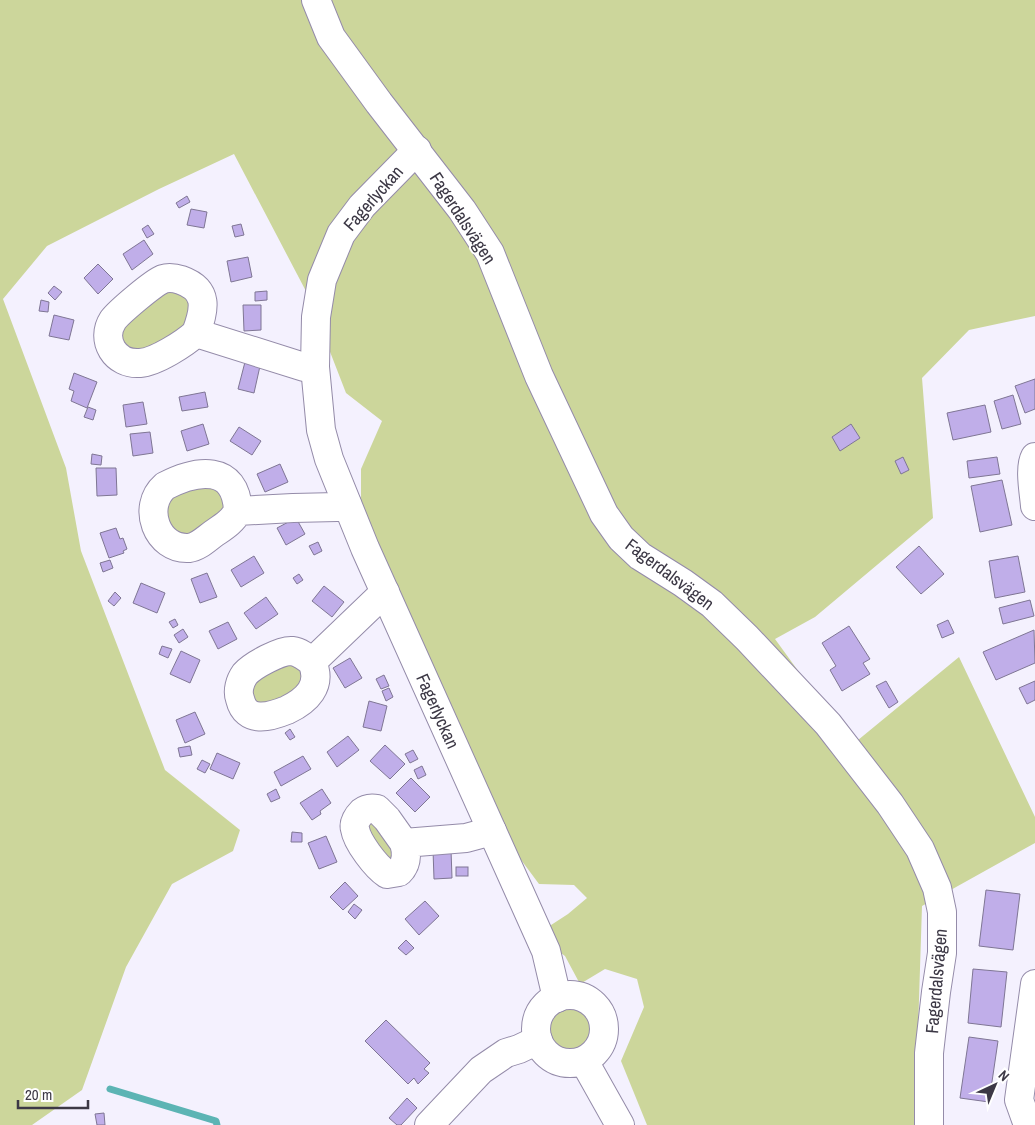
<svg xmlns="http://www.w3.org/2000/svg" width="1035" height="1125" font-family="'Archivo Narrow',sans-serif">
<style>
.green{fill:#ccd69b}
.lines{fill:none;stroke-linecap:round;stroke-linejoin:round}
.stream{stroke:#5cb4b4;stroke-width:7}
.building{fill:#c0aee9;stroke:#7f7694}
.minor-casing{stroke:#948ba9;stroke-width:30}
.minor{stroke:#fff;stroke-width:28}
.labels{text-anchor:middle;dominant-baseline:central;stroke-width:4;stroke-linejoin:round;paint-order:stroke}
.street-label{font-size:18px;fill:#3c3845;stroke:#fff}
</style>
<rect width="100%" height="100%" fill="#f4f1fe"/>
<g class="green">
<polygon points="0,0 1035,0 1035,316 969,330 922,378 933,518 815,617 775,639 852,745 959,657 1035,817 1035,843 922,906 915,1125 647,1125 621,1061 644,1007 637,979 605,969 580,984 565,956 553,947 548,927 568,914 587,898 574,885 539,884 513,849 368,541 361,502 361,469 382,421 346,393 308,295 234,154 159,189 47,246 3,299 66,468 81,551 165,770 240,830 233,851 172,884 126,967 82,1090 32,1125 0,1125"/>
<polygon points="159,285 194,294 187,334 148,357 114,341"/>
<polygon points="211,479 233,508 188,545 156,509 159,501"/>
<polygon points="301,662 306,688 257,709 245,687 257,671"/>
<polygon points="365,815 398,841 391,868 359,821"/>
<path d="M569,1001C591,1004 603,1031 592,1050C587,1052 579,1057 574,1057C552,1057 538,1035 547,1016C548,1015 550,1010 551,1009C556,1005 564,1003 569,1001Z"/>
</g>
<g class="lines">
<polyline class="stream" points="110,1089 216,1121 217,1125"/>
</g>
<g class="building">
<polygon points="187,196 190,202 179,208 176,203"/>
<polygon points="191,209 207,212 204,228 187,225"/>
<polygon points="241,224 244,235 235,237 232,226"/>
<polygon points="148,225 154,234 147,238 142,229"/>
<polygon points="144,240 153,254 132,270 123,254"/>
<polygon points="248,257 252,277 231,282 227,261"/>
<polygon points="98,264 113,279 98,294 84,278"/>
<polygon points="54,286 62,292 55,300 48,293"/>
<polygon points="267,291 267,300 255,301 255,292"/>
<polygon points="41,300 49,302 48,312 39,311"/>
<polygon points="243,305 261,305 261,330 244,331"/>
<polygon points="54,315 74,320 69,340 49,336"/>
<polygon points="245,362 260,366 254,393 238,389"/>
<polygon points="74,373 97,382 87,408 71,401 74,391 69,389"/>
<polygon points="1035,379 1035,409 1025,413 1015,386"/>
<polygon points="205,392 208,407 182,411 179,397"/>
<polygon points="1013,395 1021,424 1002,429 994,401"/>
<polygon points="143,402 147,424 126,427 123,405"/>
<polygon points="985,405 991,432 953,440 947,413"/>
<polygon points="88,407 96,410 93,420 84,417"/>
<polygon points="203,424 209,444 187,451 181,431"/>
<polygon points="851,424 860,438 840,451 832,437"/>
<polygon points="239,427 261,441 252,455 230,441"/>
<polygon points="150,432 153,453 133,456 130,434"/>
<polygon points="92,454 102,456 101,465 91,464"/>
<polygon points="903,457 909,470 901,474 895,461"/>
<polygon points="997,457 1000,474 969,478 967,461"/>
<polygon points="280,464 288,482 265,492 257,474"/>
<polygon points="96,468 116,468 117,495 97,496"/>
<polygon points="1002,480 1012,525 980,532 971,486"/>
<polygon points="296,518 305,534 286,545 277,528"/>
<polygon points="116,528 120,539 123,538 127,549 123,551 124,553 109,558 100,533"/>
<polygon points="318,542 322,551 314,555 309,546"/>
<polygon points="919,546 944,574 921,594 896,567"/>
<polygon points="254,556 264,573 241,587 231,570"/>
<polygon points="1018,556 1025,592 995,598 989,561"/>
<polygon points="110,560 113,568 103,572 100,563"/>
<polygon points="207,573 217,597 200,603 191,579"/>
<polygon points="299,574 303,580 297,584 293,578"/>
<polygon points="141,583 165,593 157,613 133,603"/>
<polygon points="324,586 344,602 332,617 312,601"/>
<polygon points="115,592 121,598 114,606 108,601"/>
<polygon points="266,597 278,614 256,629 244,613"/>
<polygon points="1030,600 1034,616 1003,624 999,608"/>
<polygon points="175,619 178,625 173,628 169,622"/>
<polygon points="948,620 954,633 942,638 937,625"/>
<polygon points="228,622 237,639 218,649 209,631"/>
<polygon points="849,626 870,659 863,663 870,674 842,691 830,670 836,666 822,643"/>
<polygon points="183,629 188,637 179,643 174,635"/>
<polygon points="1034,630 1035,663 996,680 983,652"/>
<polygon points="162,646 172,649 168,658 159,654"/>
<polygon points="181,651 200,660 190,683 170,674"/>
<polygon points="350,658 362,678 345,688 333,668"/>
<polygon points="384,675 389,686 381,689 376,679"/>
<polygon points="886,681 898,702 889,708 876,686"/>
<polygon points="1035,681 1035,700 1027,704 1019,688"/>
<polygon points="389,688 393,697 386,701 382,691"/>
<polygon points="369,701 387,706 381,731 363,727"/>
<polygon points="195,712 205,734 185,743 176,720"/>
<polygon points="290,729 295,737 290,740 285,733"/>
<polygon points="348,736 359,750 337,767 327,752"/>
<polygon points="385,745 405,764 390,779 370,761"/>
<polygon points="190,746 192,755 180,757 178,748"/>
<polygon points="413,750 418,759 410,763 405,754"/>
<polygon points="217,753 240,763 233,779 210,769"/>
<polygon points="303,756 311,769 281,786 274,772"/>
<polygon points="202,760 210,764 205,773 197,769"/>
<polygon points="422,766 426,775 418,779 414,770"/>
<polygon points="411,778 430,797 415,812 396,793"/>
<polygon points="276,789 280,798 271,802 267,794"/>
<polygon points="322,789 331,803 320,811 321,814 312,820 300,803"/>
<polygon points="292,832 302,833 302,842 291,842"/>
<polygon points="326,836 337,862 319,869 308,843"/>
<polygon points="433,850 451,850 452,878 434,879"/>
<rect x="456" y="867" width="12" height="9"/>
<polygon points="345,882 358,896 343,910 330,897"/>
<polygon points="986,890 1020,894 1013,950 979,946"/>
<polygon points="425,901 439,916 419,935 405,919"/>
<polygon points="354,904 362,910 355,919 348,912"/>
<polygon points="406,940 414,948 406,955 398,948"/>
<polygon points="973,969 1007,972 1001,1027 968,1023"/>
<polygon points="386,1020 430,1063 424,1069 429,1073 418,1084 414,1078 408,1084 365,1041"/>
<polygon points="969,1037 998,1041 989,1102 960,1098"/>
<polygon points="407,1098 417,1108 401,1125 397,1125 389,1118"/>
<polygon points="104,1113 105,1125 97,1125 95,1114"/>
</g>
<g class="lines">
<g class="minor-casing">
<g id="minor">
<polyline points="316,0 331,37 379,103 462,210 490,253 539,376 604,514 621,538 640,556 683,583 712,604 747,638 828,724 890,804 920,849 937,888 942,912 942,953 936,992 929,1053 929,1125"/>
<polyline points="417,150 362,206 341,234 322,280 316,317 315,367 321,430 329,459 365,548 546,951 557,998"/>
<path d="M196,333C205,309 209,290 181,280C175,278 169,277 163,279C153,283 119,312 113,320C100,340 115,365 140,363C156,362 185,343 196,333L304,367H315"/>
<path d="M1035,457C1029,468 1034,493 1035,506"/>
<path d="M238,511C232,522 223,527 213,534C206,539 198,547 189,548C157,550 141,507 165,486C196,470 236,463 238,511L293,508L337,507L347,504"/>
<path d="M312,662C323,686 306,701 287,710C270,717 246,724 240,699C237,691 240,681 245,674C253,665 281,650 292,651C300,652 306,657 312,662L385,592"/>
<path d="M404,843C407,853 407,864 399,872L387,874C376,867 357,842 355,829C353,823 358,816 362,812C367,808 372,808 377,809L387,819L404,843L466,838L492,831"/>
<circle cx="570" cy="1029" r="34"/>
<polyline points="584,1061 620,1125"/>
<polyline points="429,1125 481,1070 506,1053 519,1049 538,1040"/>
<polyline points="1028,1125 1019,1100 1035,984"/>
</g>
</g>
<use href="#minor" class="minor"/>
</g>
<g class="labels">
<g class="street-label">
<text transform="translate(373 198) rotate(-49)">Fagerlyckan</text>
<text transform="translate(463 218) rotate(57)">Fagerdalsvägen</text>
<text transform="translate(670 574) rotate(37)">Fagerdalsvägen</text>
<text transform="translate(438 711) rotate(66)">Fagerlyckan</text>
<text transform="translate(936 981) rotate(-85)">Fagerdalsvägen</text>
</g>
</g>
<g transform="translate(995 1085) rotate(44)" stroke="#ffffff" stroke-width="4" paint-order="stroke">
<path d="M0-4L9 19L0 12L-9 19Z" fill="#3c3845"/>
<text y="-8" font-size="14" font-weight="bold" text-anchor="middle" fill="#3c3845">N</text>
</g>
<path d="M18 1100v8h70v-8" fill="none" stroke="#3c3845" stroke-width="2.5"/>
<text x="25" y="1100" font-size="15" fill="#3c3845" stroke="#ffffff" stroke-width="4" paint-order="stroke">20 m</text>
</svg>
